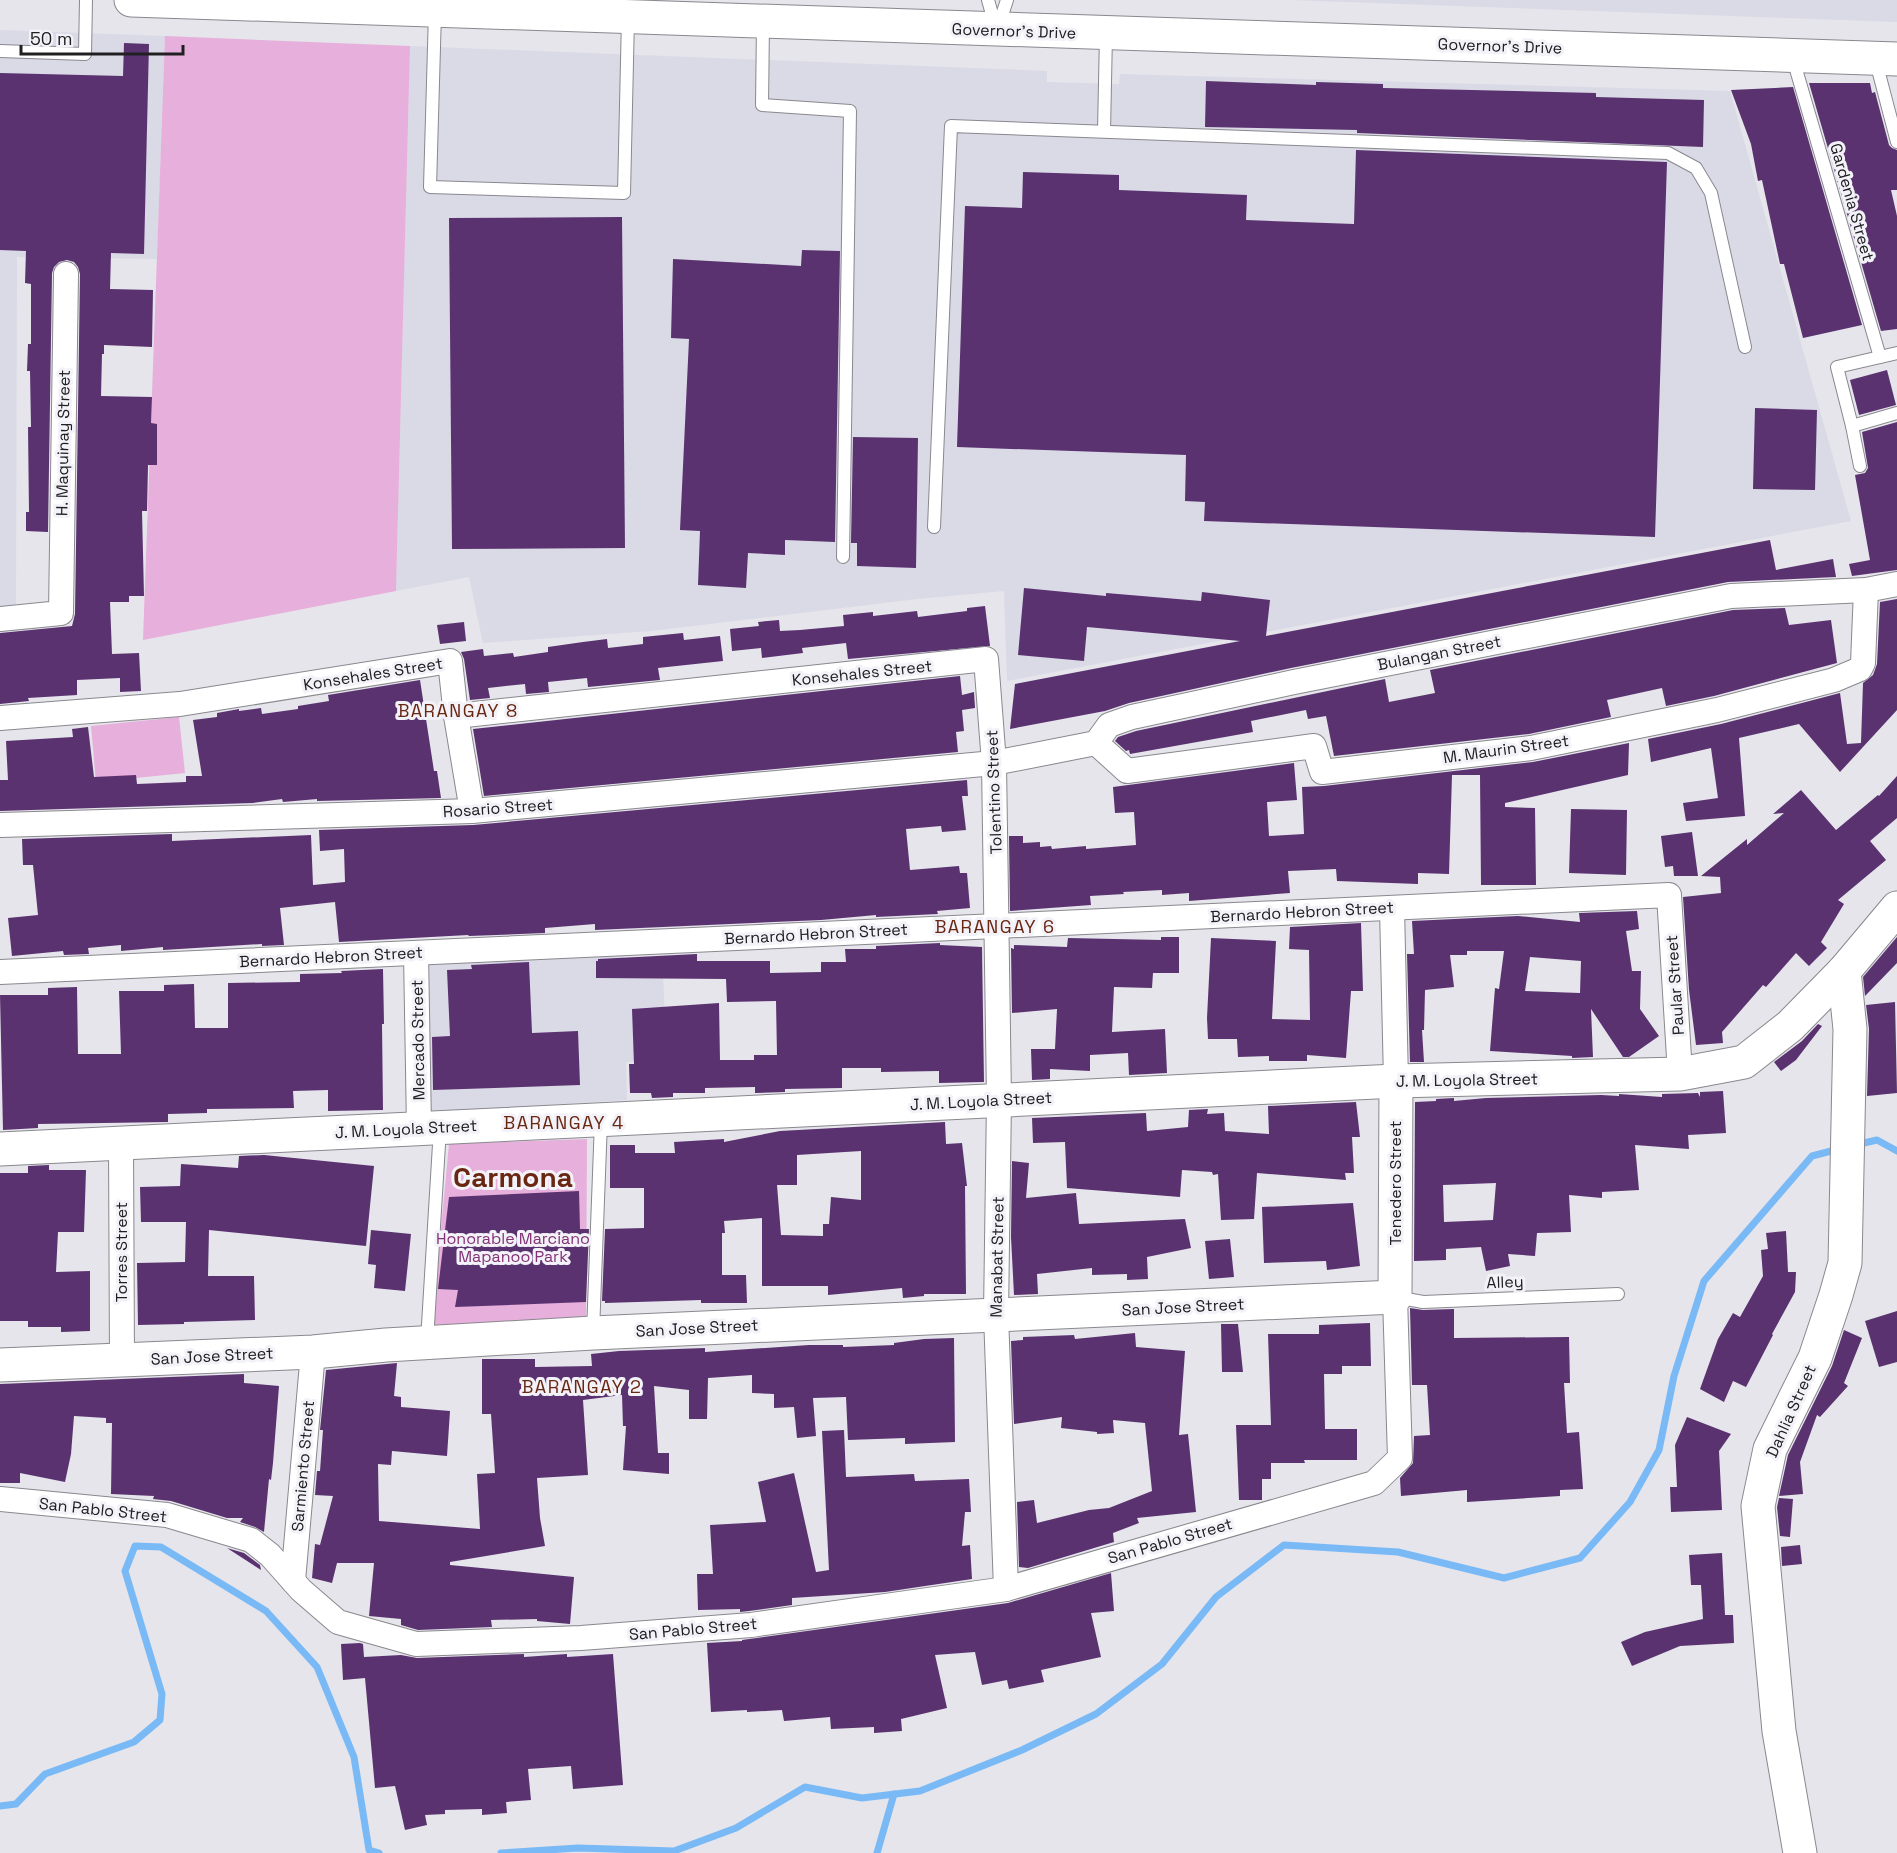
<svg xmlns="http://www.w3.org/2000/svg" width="1897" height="1853" font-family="'Space Grotesk',sans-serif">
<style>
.built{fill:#dad9e6}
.green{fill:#e7afdb}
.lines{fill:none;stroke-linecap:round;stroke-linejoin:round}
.stream{stroke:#79b9f6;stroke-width:7}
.building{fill:#5a3270;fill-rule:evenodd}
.service-casing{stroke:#89888e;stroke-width:14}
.minor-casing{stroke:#89888e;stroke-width:26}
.secondary-casing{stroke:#89888e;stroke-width:35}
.trunk-casing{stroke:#89888e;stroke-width:35}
.service{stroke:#fff;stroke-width:12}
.minor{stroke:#fff;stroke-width:24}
.secondary{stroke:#fff;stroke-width:33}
.trunk{stroke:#fff;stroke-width:33}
.labels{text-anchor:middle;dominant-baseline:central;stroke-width:6;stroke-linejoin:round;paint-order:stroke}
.street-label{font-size:16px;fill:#202022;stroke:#f3f2f8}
.park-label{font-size:16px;fill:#833276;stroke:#f3f2f8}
.neighbourhood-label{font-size:18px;letter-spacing:1.5px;fill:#692711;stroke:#f3f2f8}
.town-label{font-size:28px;font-weight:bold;fill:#692711;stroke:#f3f2f8}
</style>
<rect width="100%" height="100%" fill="#e5e5eb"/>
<g class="built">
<polygon points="1284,0 1897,0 1897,22 1289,0"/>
<polygon points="0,30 165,36 157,259 17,257 16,611 0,612"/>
<polygon points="410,46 1047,71 1047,82 1119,84 1120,74 1730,91 1851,521 1007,681 1004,591 917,599 651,631 483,643 469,577 396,591"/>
<polygon points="624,955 626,976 663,974 667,1060 626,1062 627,1100 430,1112 426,965"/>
</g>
<g class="green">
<polygon points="165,36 410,46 396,591 143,640"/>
<polygon points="179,717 185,773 96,782 91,726"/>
<polygon points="587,1139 586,1319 432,1325 449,1144"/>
</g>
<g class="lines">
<g class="stream">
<polyline points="1855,1145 1877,1140 1897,1151"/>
<polyline points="0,1806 16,1804 45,1774 134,1742 160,1720 162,1694 125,1571 135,1546 161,1547 266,1611 317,1667 354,1757 369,1850 379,1853"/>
<polyline points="501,1853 578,1848 674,1851 736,1828 805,1787 862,1798 920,1791 1022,1750 1096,1714 1162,1664 1216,1597 1284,1545 1398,1552 1504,1578 1580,1558 1630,1502 1659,1450 1674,1376 1704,1281 1812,1156 1839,1149"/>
<polyline points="877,1853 894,1794"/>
</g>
</g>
<g class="building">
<polygon points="124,43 149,44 144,254 111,253 110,289 153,290 152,347 104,345 104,354 102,354 101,396 152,397 151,423 157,424 157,465 148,465 147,511 142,511 144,596 129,596 129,602 110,602 112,654 139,653 141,691 120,692 120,678 77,680 77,695 28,698 29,701 0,704 0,633 72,626 75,614 80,274 78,267 74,262 67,260 59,262 54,267 52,273 48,532 26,531 26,512 29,512 28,427 31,427 30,371 27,371 28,344 31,344 31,284 25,283 26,251 0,250 0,73 123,76"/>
<polygon points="1206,81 1316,85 1316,82 1383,84 1383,88 1596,93 1596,97 1704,100 1703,147 1357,133 1357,130 1205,127"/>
<polygon points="1809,83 1870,83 1872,93 1875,92 1889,145 1892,148 1897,150 1897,190 1891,190 1897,216 1897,329 1881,331"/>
<polygon points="1793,87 1862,325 1803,338 1784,264 1780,264 1762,180 1758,181 1751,144 1731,90"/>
<polygon points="1356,150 1667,162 1655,537 1204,521 1205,502 1185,501 1186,455 957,447 965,206 1022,208 1023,172 1119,175 1119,190 1247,195 1246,220 1354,224"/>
<polygon points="622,217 625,548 452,549 449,218"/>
<polygon points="802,250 840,251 835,542 785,540 785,555 748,553 746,588 698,585 700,531 680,530 689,339 671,338 673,259 801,266"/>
<polygon points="1887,370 1896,405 1859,415 1850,380"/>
<polygon points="1755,408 1817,410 1815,490 1753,489"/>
<polygon points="1897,422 1897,570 1852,576 1849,564 1870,560 1855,475 1865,473 1868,468 1862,432"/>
<polygon points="853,437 918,438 916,568 857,566 857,543 851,543"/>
<polygon points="1770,540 1776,570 1833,559 1836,577 1728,582 1291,668 1129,703 1105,711 1010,729 1015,684 1240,641 1087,627 1084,661 1018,655 1024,588 1106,596 1106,593 1201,601 1202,592 1270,600 1266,636"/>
<polygon points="1897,599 1897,710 1840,772 1799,724 1739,738 1745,816 1686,821 1683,803 1718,798 1711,748 1651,762 1648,739 1721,724 1840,693 1847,744 1861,743 1863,683 1873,675 1877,664 1880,602"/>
<polygon points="985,606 990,646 848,659 846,643 802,648 803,653 762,658 761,648 732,651 730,629 759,626 758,622 779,620 780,631 800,630 844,626 843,615 873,612 873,616 917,611 918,617 967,611 967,608"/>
<polygon points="1785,608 1789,625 1831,620 1837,663 1714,696 1666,706 1662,688 1607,700 1611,717 1529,734 1334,756 1326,716 1308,719 1306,710 1251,721 1253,732 1130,754 1129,750 1126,751 1115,741 1118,737 1136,731 1385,679 1389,702 1435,693 1430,670 1733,610"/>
<polygon points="464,622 466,641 440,644 437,625"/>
<polygon points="683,633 684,640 720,636 723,661 658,668 660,680 588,687 587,678 548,682 549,692 526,694 525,684 488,688 490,698 470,700 464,659 461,652 483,649 484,656 513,653 514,657 548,652 548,647 583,642 607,639 608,648 643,644 643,637"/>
<polygon points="960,676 962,695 974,692 975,708 962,710 964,731 956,732 958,752 484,796 473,729"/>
<polygon points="420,680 434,771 437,771 441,798 317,801 317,799 283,802 282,799 253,803 0,811 0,780 8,780 6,741 73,737 72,729 88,727 94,777 136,775 137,784 186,782 186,776 202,776 193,720 217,717 217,713 239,709 239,711 261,708 262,714 298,709 298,706 329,701 328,695"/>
<polygon points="1629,743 1628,775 1505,803 1505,807 1535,808 1536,885 1481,885 1480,775 1452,775 1449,874 1418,873 1418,884 1337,881 1336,869 1288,871 1290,893 1189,901 1189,893 1162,895 1162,890 1123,892 1124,894 1090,896 1091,905 1010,911 1009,836 1023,836 1023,843 1040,842 1040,847 1051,846 1052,849 1086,846 1086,849 1136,845 1134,812 1115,813 1113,787 1294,763 1297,800 1267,802 1269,836 1304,834 1302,787 1324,786 1533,762"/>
<polygon points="1897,776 1897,818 1870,841 1886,860 1838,900 1844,904 1821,942 1827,948 1809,966 1796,953 1766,987 1763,985 1722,1032 1723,1043 1696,1045 1689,990 1683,897 1721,893 1720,877 1701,876 1747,839 1747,845 1784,813 1773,814 1801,790 1836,830 1878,795 1879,796"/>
<polygon points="967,780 968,796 962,796 966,830 942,832 941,826 906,829 910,870 959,866 960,873 967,873 970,908 937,911 938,914 876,917 876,915 821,920 595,930 595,924 545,928 545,933 469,936 468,935 339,942 335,902 280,908 284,945 262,946 262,944 163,950 163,947 121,951 121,945 88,948 89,954 64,955 63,951 12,956 8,918 38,915 33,865 23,865 22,839 172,834 172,841 311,835 313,885 345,882 344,849 320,851 319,830 473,825"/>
<polygon points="1571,809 1627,810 1626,875 1569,873"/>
<polygon points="1692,832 1698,876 1674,876 1673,866 1665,867 1661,836"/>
<path d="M1637,911L1639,929L1626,931L1632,971H1641L1640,1009L1659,1036L1629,1057H1623L1591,1009L1593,1057L1572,1058V1056L1490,1051L1495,988L1499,989L1504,951H1467V955H1450L1454,987L1425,990L1424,1030H1422L1424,1062H1410L1407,954H1414L1412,921L1518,916L1580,922L1579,913ZM1530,957L1581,961L1580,993L1525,991Z"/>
<polygon points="1361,923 1363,991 1351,991 1346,1058 1307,1055 1307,1061 1269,1061 1269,1056 1238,1057 1237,1039 1208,1039 1207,1018 1211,938 1276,941 1272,1019 1310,1020 1309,950 1289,949 1290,927"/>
<polygon points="1161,937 1179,937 1179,973 1153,973 1152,988 1114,987 1112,1032 1165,1029 1167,1073 1129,1075 1128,1053 1090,1055 1090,1071 1050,1069 1050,1079 1032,1080 1031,1049 1055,1049 1057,1009 1012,1013 1011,948 1014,949 1014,945 1067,947 1068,938 1161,940"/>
<polygon points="1897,937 1897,963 1865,996 1863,977"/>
<polygon points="940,943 940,945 982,947 984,1082 939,1083 939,1071 881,1072 881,1068 842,1068 842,1088 785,1089 785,1092 755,1093 755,1087 705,1088 705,1093 673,1093 673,1097 652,1098 651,1093 630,1093 629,1064 634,1064 632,1009 719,1003 720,1060 754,1060 754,1055 777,1055 776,1001 727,1002 726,979 596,978 596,961 598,961 598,959 697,954 697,961 770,961 770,973 821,972 821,962 846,962 845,949 876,949 876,946"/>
<polygon points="529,962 532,1033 578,1031 580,1085 433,1090 432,1037 450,1036 447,970 472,969 471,965"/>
<polygon points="383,969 384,1024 382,1024 383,1110 328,1111 328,1090 293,1091 294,1108 207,1109 207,1113 168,1114 168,1122 38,1124 38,1128 3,1130 0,995 48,995 48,988 77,987 78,1054 121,1054 119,991 164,991 164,985 194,984 195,1028 228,1028 228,983 300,982 300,974 342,973 341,971"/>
<polygon points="1895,1002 1897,1093 1867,1096 1869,1029 1866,1005"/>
<polygon points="1818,1024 1822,1026 1796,1060 1781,1071 1774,1062 1802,1041"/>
<path d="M1723,1091L1726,1133L1688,1135L1689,1149L1635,1145L1639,1190L1602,1192V1198L1569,1195L1571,1232L1537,1233L1535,1256L1508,1254L1510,1266L1486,1271L1481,1247L1446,1249V1260L1414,1261L1415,1102L1436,1101V1099L1454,1098V1101L1486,1098L1601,1095L1619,1096V1094L1662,1097V1094L1698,1093L1700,1097V1092ZM1496,1183L1493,1220L1444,1222L1443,1185Z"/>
<polygon points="1356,1102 1360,1137 1352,1137 1354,1173 1345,1173 1346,1180 1257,1173 1254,1219 1221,1220 1218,1174 1213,1175 1212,1172 1182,1170 1180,1197 1067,1188 1065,1142 1033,1143 1032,1118 1146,1113 1147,1131 1188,1127 1189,1110 1208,1109 1207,1114 1224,1113 1225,1131 1269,1134 1268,1106"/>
<path d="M945,1122L946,1144L962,1143L967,1186H965L966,1294H924V1296L903,1298L902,1288L828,1295V1286H762V1218L724,1221L725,1233H722V1275H746L747,1303H701V1300L605,1303V1301H602L605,1229L644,1228V1188H610V1145H635V1153H675L674,1142L724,1139V1142L780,1131ZM861,1151V1200L831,1197L829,1224H823V1236L781,1235L777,1185H797V1155Z"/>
<polygon points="264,1155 374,1166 366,1246 209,1230 208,1276 254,1276 255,1320 184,1322 184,1324 138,1325 137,1263 185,1262 186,1222 141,1222 140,1187 180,1186 181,1164 238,1168 239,1156"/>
<polygon points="1012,1161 1029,1163 1026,1198 1076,1193 1079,1224 1185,1219 1191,1248 1147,1257 1148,1279 1127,1280 1127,1274 1092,1275 1092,1268 1037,1274 1038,1294 1014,1295 1011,1237"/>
<polygon points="49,1165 49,1170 86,1170 84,1232 58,1232 56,1272 90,1271 90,1331 61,1332 61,1327 28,1327 28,1321 0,1321 0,1173 28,1173 28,1166"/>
<polygon points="579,1191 580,1229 589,1229 586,1302 455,1307 458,1290 438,1289 449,1197"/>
<polygon points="1353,1203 1360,1266 1327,1270 1326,1261 1264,1263 1262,1207"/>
<polygon points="371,1230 411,1234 405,1291 374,1288 376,1265 368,1264"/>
<polygon points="1786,1231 1788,1272 1796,1272 1795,1292 1772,1334 1773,1335 1746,1387 1733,1381 1724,1402 1700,1389 1718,1339 1733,1313 1740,1317 1763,1276 1761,1250 1768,1249 1766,1233"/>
<polygon points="1230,1239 1234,1277 1209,1279 1205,1241"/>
<polygon points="1410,1308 1423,1310 1454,1309 1454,1338 1569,1337 1570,1383 1564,1383 1567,1433 1579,1432 1583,1489 1560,1490 1560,1496 1467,1502 1467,1490 1401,1496 1400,1478 1413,1463 1414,1436 1430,1435 1427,1385 1412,1385"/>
<polygon points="1897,1311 1897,1362 1879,1367 1865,1321"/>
<polygon points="1370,1323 1371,1366 1342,1366 1342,1374 1324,1374 1325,1429 1357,1429 1357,1460 1304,1460 1305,1463 1271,1463 1271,1479 1262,1479 1262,1500 1239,1500 1236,1425 1271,1425 1268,1334 1319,1334 1319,1325"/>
<polygon points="1221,1324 1238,1324 1243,1372 1222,1372"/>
<polygon points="1844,1330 1862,1338 1844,1383 1848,1386 1820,1417 1817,1415 1800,1462 1803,1494 1779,1496 1788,1455 1832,1366"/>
<polygon points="1135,1333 1136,1347 1185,1351 1179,1435 1188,1434 1196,1512 1137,1518 1139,1523 1113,1533 1114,1542 1028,1568 1019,1567 1017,1502 1034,1500 1037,1523 1089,1510 1109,1508 1152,1491 1145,1423 1113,1420 1114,1433 1097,1434 1097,1432 1061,1428 1062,1417 1014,1424 1011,1341 1023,1340 1023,1337 1074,1335 1075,1339"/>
<polygon points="954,1338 955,1442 905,1444 905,1438 848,1440 846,1397 813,1398 816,1436 797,1438 794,1407 774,1408 774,1394 752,1393 752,1375 708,1378 707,1419 689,1419 689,1390 654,1386 658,1453 669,1453 669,1474 623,1470 626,1426 623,1426 622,1395 583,1400 588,1475 537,1478 540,1518 545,1546 450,1562 450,1565 574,1577 570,1624 537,1621 537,1619 491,1620 492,1627 418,1630 401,1625 401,1619 369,1616 374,1563 337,1563 332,1583 312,1578 315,1544 320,1545 333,1496 315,1495 317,1471 320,1471 323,1430 320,1430 326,1370 397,1363 394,1396 401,1397 401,1407 450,1411 447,1456 392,1451 391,1465 378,1464 379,1521 480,1529 477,1474 495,1473 491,1414 482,1414 482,1359 535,1359 535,1367 592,1366 591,1354 619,1351 705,1348 705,1352 809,1345 843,1345 843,1347 894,1345 894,1343 924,1339"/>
<polygon points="244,1374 244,1383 279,1386 273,1463 271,1480 269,1479 264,1532 255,1527 240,1522 243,1518 227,1518 171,1501 153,1499 154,1496 111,1494 112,1423 106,1423 106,1418 74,1416 71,1454 65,1482 20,1473 20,1483 0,1483 0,1384"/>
<polygon points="1687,1417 1731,1434 1719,1451 1722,1510 1671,1512 1670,1487 1677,1487 1675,1445"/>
<polygon points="844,1430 846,1477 914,1474 915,1481 969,1479 971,1512 965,1512 962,1546 970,1545 972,1579 885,1592 792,1598 792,1605 749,1611 740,1612 740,1609 698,1610 697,1574 713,1574 710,1525 766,1522 758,1482 794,1473 816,1572 829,1570 822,1431"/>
<polygon points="1779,1498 1793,1499 1790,1537 1780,1536 1777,1507"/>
<polygon points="1800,1545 1802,1564 1782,1566 1781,1547"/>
<polygon points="227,1548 244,1553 260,1565 261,1570"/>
<polygon points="1722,1553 1725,1615 1733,1615 1734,1643 1680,1646 1632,1666 1621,1642 1645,1632 1703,1619 1701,1585 1691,1585 1689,1555"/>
<polygon points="1111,1573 1114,1611 1091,1613 1101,1657 1041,1670 1044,1682 1009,1689 1007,1680 982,1685 975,1652 935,1655 947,1708 901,1719 902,1731 874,1733 874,1727 831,1729 830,1717 784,1721 782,1710 747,1712 747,1710 711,1712 707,1643 742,1641 742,1640 1008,1603"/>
<polygon points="360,1643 363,1644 364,1657 401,1655 417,1658 524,1654 524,1657 567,1654 567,1657 613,1654 623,1785 573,1789 571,1766 528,1769 531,1800 506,1802 507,1813 482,1815 482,1809 445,1810 445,1814 425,1815 427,1825 405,1830 395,1786 375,1788 365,1678 343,1680 341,1644"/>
</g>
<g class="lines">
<g class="service-casing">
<g id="service">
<polyline points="988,0 996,28"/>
<polyline points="435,12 430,187 624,193 628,18"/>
<polyline points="763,23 762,105 850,111 843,557"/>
<polyline points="998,27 1007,0"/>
<polyline points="0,51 85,54 86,0"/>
<polyline points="1793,59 1880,357"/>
<polyline points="1876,62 1897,142"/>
<polyline points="1104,131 1106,34"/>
<polyline points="1852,426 1897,413"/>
<polyline points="1860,466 1852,426 1837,367 1897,353"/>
<polyline points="934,527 951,126 1668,153 1696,168 1711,193 1745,347"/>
<polyline points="1395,1297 1423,1302 1618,1294"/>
<polyline points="593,1332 601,1121"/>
<polyline points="427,1341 440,1128"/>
</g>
</g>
<g class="minor-casing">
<g id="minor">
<polyline points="0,619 61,613 66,274"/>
<polyline points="456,716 472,811"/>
<polyline points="0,718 180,704 450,661 456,716 986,659 994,763 999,1099 996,1315 1006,1589"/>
<polyline points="1096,743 1127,771 1314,746 1322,772 1531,748 1717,710 1834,680 1860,669 1863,663 1866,590"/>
<polyline points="0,825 472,811 994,763 1096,743 1109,725 1132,717 1294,682 1731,596 1866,590 1897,584"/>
<polyline points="1392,908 1396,1081"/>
<polyline points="416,953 419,1127"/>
<polyline points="0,972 1669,895 1680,1074"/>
<polyline points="121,1143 122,1360"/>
<polyline points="0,1499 167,1515 251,1540 270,1555 301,1590 338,1622 416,1644 581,1638 751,1625 1006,1589 1374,1483 1400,1458 1395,1297"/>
<polyline points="293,1581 313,1352"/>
</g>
</g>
<g class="secondary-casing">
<g id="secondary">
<polyline points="0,1149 1396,1081 1680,1074 1744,1062 1790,1026 1844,971 1897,908"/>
<polyline points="0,1365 313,1352 386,1345 593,1333 1395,1297 1396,1081"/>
<polyline points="1800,1853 1779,1731 1758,1506 1770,1449 1815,1358 1836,1295 1845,1263 1850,1029 1844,971"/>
</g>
</g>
<g class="trunk-casing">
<polyline id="trunk" points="131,0 1897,59"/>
</g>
<use href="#service" class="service"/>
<use href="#minor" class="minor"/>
<use href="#secondary" class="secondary"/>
<use href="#trunk" class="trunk"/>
</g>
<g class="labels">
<g class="street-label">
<text transform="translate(1014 31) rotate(2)">Governor's Drive</text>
<text transform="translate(1500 46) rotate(2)">Governor's Drive</text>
<text transform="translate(1852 202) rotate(74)">Gardenia Street</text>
<text transform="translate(63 443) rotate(-89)">H. Maquinay Street</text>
<text transform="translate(1439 653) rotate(-11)">Bulangan Street</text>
<text transform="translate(862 673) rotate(-6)">Konsehales Street</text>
<text transform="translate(373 674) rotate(-9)">Konsehales Street</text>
<text transform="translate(1506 749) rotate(-8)">M. Maurin Street</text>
<text transform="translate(994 792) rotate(-92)">Tolentino Street</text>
<text transform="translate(498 808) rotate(-4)">Rosario Street</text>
<text transform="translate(1302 912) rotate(-3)">Bernardo Hebron Street</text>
<text transform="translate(816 934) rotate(-3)">Bernardo Hebron Street</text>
<text transform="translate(331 957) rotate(-3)">Bernardo Hebron Street</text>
<text transform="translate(1675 985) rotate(-94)">Paular Street</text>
<text transform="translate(418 1040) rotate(-91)">Mercado Street</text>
<text transform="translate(1467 1080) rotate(-1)">J. M. Loyola Street</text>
<text transform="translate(981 1101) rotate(-3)">J. M. Loyola Street</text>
<text transform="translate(406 1129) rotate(-3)">J. M. Loyola Street</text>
<text transform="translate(1395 1183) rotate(-90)">Tenedero Street</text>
<text transform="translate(121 1252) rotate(-90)">Torres Street</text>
<text transform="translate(997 1257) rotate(-89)">Manabat Street</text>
<text transform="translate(1505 1282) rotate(-2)">Alley</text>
<text transform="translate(1183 1307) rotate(-3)">San Jose Street</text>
<text transform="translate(697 1328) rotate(-3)">San Jose Street</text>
<text transform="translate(212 1356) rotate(-3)">San Jose Street</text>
<text transform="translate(1791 1411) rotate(-66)">Dahlia Street</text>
<text transform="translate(303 1466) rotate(-85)">Sarmiento Street</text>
<text transform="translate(103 1510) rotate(6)">San Pablo Street</text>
<text transform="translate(1170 1541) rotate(-16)">San Pablo Street</text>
<text transform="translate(693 1629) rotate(-5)">San Pablo Street</text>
</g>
<g class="park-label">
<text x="513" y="1238">Honorable Marciano<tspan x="513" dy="18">Mapanoo Park</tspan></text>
</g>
<g class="neighbourhood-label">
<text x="458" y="710">BARANGAY 8</text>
<text x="995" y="926">BARANGAY 6</text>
<text x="564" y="1122">BARANGAY 4</text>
<text x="582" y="1386">BARANGAY 2</text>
</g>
<g class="town-label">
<text x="513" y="1177">Carmona</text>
</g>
</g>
<path d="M21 45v9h162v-9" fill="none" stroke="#202022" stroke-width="3"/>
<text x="30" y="45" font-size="18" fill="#202022" stroke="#f3f2f8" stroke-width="4.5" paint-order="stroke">50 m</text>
</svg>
